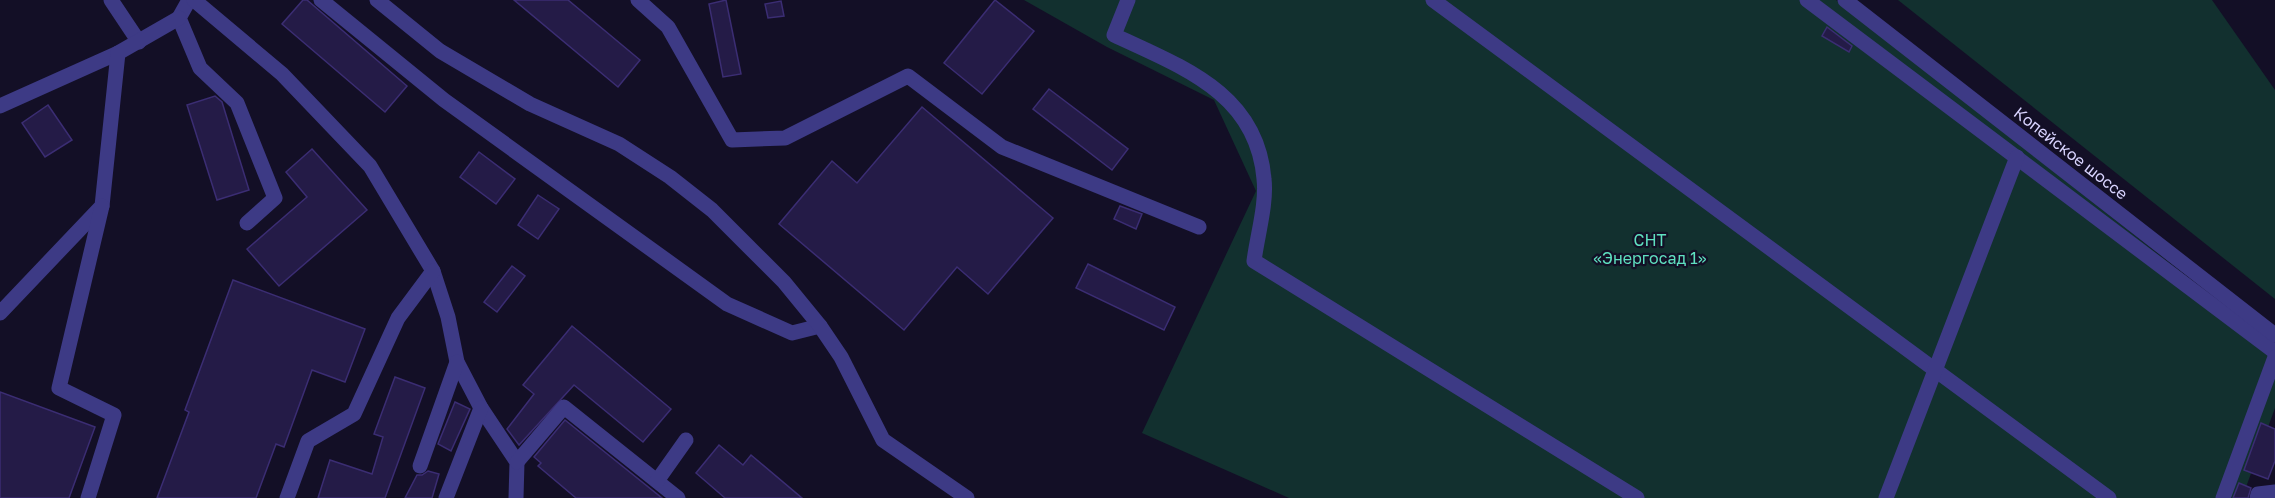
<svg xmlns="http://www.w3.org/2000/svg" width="2275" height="498" font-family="'Golos Text',sans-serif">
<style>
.green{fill:#12302f}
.building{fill:#241b47;stroke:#3b2d73;stroke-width:1.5}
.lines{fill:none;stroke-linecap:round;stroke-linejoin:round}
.minor{stroke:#3d3a85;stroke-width:15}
.labels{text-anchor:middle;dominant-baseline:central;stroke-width:4.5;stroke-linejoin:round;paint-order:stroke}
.street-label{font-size:16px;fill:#d9d4ff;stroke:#130f26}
.park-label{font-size:16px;fill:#5fe0c0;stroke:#130f26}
</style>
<rect width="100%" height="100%" fill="#130f26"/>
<g class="green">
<polygon points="1024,0 1836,0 2275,346 2275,408 2242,498 1289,498 1142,433 1256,191 1214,100 1107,47"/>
<polygon points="1898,0 2212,0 2275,90 2275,299"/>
</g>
<g class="building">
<polygon points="303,0 307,0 407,86 385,112 282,24"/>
<polygon points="514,0 568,0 640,60 618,87"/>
<polygon points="726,0 741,74 723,77 709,4"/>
<polygon points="995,0 1034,31 982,94 944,63"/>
<polygon points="781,1 784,16 768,18 765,4"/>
<polygon points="1827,27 1852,46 1849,52 1822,36"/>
<polygon points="1049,89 1128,149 1112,170 1033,109"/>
<polygon points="215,96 222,102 249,190 217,200 187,105"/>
<polygon points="48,105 72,140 45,157 22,123"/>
<polygon points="922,107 1053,218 988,294 957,267 904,330 779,224 832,161 857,183"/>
<polygon points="312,149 367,210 279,286 247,249 307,197 286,172"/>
<polygon points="479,152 515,179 496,204 460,177"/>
<polygon points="538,195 559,209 538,239 518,225"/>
<polygon points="1120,206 1142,214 1136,229 1114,219"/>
<polygon points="1088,264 1175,307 1164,330 1076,288"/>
<polygon points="512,266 525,276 497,312 484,302"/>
<polygon points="233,280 365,329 345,382 312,370 284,447 276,444 256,498 157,498 189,412 185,410"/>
<polygon points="572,326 671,409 643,442 574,385 519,445 507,429 534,394 523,385"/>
<polygon points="395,377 425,388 385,498 318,498 330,460 372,474 383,437 374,434"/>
<polygon points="0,392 95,427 69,498 0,498"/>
<polygon points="455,402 470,409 451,451 438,444"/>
<polygon points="565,420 662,498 576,498 538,466 541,463 534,457"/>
<polygon points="2261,423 2275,429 2275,461 2268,479 2244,470"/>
<polygon points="719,445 743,465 751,455 802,498 725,498 696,473"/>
<polygon points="428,471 439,474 432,498 405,498 417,475 422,475"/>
<polygon points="2239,483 2251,488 2248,498 2233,498"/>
</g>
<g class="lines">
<g class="minor">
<polyline points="111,0 139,42"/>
<polyline points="189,0 179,18 200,68 237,103 275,198 247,223"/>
<polyline points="194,0 282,74 370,166 433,271 448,317 457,362 481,408 517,462 516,498"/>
<polyline points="321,0 444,100 727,304 792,333 820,326"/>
<polyline points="377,0 440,51 530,104 619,144 670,177 712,210 784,282 820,326 841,357 883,440 967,498"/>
<polyline points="638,0 668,27 732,140 785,138 908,76 1002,147 1199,227"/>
<path d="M1128,0L1114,35C1182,67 1257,93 1264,179C1267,203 1257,237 1254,261L1637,498"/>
<polyline points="1433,0 2109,498"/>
<polyline points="1807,0 2275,352"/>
<polyline points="1845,0 2275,335"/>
<polyline points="0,106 118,53"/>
<polyline points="0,313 102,206 118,53 179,18"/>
<polyline points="517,462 564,407 678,498"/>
<polyline points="420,466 457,362"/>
<polyline points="657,481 686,440"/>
<polyline points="88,498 114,415 59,388 102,206"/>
<polyline points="287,498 308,441 354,414 398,318 433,271"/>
<polyline points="446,498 481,408"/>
<polyline points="1886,498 2017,157"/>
<polyline points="2223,498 2275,357"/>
<polyline points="2257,498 2258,494 2275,492"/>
</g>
</g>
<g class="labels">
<g class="street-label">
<text transform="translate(2071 153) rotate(38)">Копейское шоссе</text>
</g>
<g class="park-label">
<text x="1650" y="240">СНТ<tspan x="1650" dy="18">«Энергосад 1»</tspan></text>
</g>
</g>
</svg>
